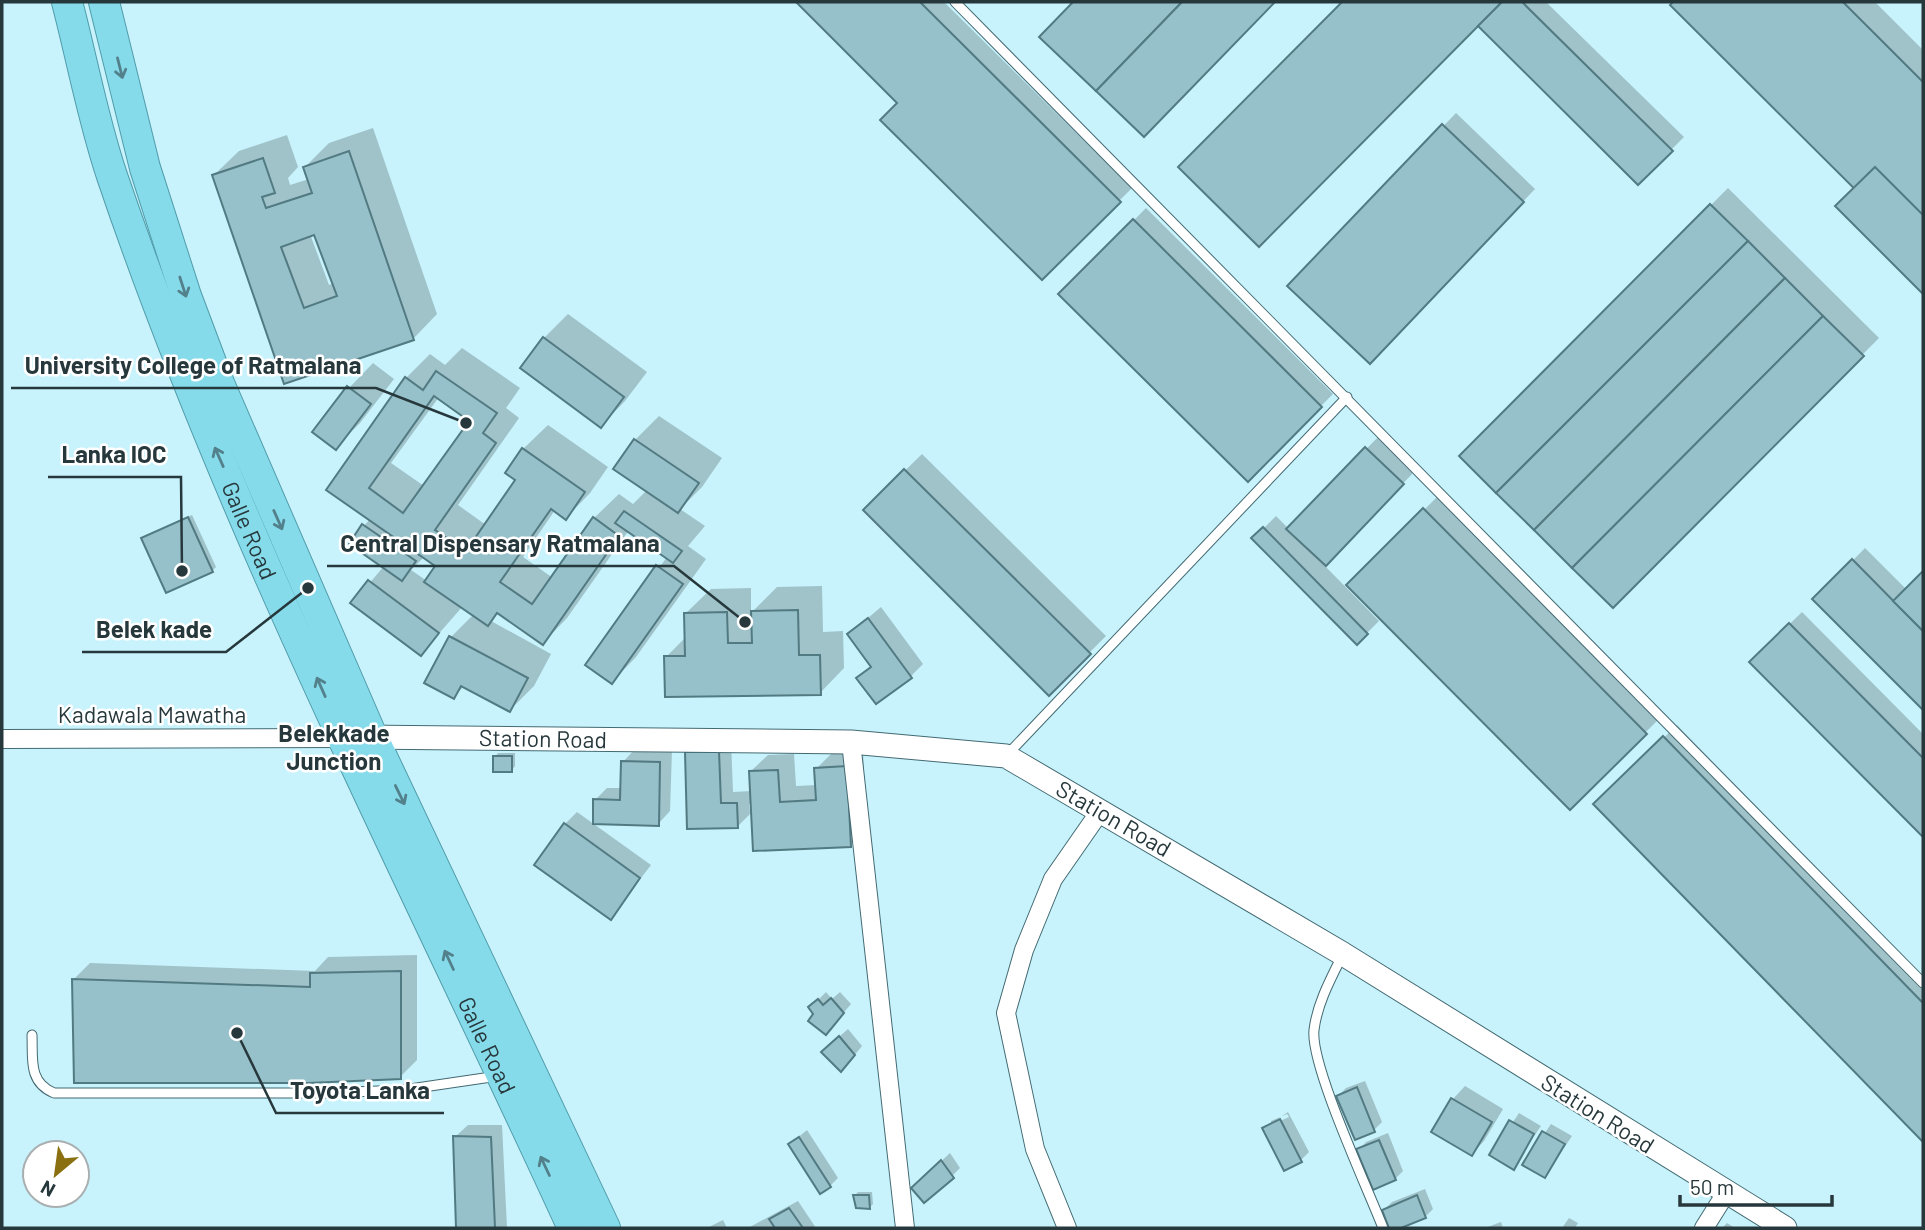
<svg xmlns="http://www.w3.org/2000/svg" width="1925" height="1230" font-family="Barlow,sans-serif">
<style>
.shadow{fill:#0003;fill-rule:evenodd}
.building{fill:#97c1ca;stroke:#527a82;stroke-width:2;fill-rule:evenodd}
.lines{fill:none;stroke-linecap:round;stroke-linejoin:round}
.service-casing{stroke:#436a72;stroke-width:11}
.minor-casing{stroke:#436a72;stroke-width:20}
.tertiary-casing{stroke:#436a72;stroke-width:25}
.trunk-casing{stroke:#519caa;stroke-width:32}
.service{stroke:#fff;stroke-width:9}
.minor{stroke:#fff;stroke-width:18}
.tertiary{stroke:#fff;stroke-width:23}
.trunk{stroke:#86dbeb;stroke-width:30}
.oneway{stroke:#52818b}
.labels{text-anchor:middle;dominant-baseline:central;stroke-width:5;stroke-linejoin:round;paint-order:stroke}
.street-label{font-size:23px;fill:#27383c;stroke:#fff}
.neighbourhood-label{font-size:24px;font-weight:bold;fill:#27383c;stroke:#fff}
.leader{fill:none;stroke:#27383c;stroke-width:2.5}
.callout-dot{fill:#27383c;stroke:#fff;stroke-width:2.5}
.callout-label{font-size:24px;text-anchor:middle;font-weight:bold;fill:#27383c;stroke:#fff;stroke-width:5;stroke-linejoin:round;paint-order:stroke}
</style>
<rect width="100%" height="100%" fill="#c8f3fc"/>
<g class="shadow">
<polygon points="798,2 944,2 1132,188 1042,278 900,103"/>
<polygon points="1076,2 1273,2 1144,134 1042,37"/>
<polygon points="1345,2 1546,2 1684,137 1638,183 1478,24 1181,167"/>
<polygon points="1676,2 1875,2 1923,50 1923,292 1837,206 1856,187 1673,5"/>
<polygon points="1456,113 1535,189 1382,350 1290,286"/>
<path d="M373,128L437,314L413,339L285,382L214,175L239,151L287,135L298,167L288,178L290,185L309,179L305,167L329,143ZM315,232L334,283L329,285L310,234Z"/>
<polygon points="1728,188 1879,338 1613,606 1461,456"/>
<polygon points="1146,208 1333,394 1248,479 1061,294"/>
<polygon points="568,314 647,372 625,401 601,426 544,338"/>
<path d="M462,348L520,388L506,408L519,418L458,505L486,525L518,480L523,449L548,425L608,467L590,493L566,518L555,510L523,557L553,578L594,518L619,494L633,504L647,490L635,440L659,416L722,458L702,487L680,509L705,526L688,546L706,559L636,657L612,682L588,665L667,557L629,530L567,618L543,643L499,612L491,621L551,654L534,686L510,710L465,685L454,697L426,682L451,637L474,614L463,606L421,654L353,603L384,566L364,526L370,519L328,490L406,378L430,354L445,365ZM439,397L471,420L424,486L391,463ZM424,557L438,566L427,581L411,570Z"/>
<polygon points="373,363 394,379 360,423 336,447 349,388"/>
<polygon points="1379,436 1415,471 1324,565 1379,621 1357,643 1254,538 1276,516 1289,529"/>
<polygon points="922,454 1106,636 1049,693 865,510"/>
<polygon points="1437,497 1658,720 1570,807 1349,585"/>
<polygon points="192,515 216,567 212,571 143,538"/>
<polygon points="1865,548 1907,590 1923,573 1923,708 1815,599"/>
<polygon points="822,586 823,632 843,631 844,668 820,693 666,657 687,636 686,613 711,589 751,588 751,613 777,587"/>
<polygon points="881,607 923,664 911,676 858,678 872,665 849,634"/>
<polygon points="1802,612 1923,734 1923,835 1751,662"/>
<polygon points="1677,725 1923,978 1923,1140 1596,804"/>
<polygon points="699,740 731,740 733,792 752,791 751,771 768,755 794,754 796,786 817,785 816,769 833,752 863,751 867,829 850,845 753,804 749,804 750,814 737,827 689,828 687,753"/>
<polygon points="635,749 672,750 670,811 658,824 595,800 607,788 622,788 623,762"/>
<polygon points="498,753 515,753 515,766 512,770 495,757"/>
<polygon points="577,812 651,865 611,917 565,824"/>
<polygon points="417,955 417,1060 400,1077 73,980 90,963 315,971 328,957"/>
<polygon points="826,992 832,999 840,992 851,1004 833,1025 811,1007"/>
<polygon points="848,1029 862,1046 849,1062 831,1044"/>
<polygon points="1365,1081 1382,1122 1374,1130 1338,1096 1346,1088"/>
<polygon points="1465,1086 1503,1109 1484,1141 1472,1154 1434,1132 1453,1099"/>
<path d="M1288,1112L1309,1152L1301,1160L1264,1128ZM1287,1114L1289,1117L1271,1125V1121Z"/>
<polygon points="1519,1113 1541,1126 1513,1167 1491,1155"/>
<polygon points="1551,1124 1572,1136 1545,1176 1524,1164"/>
<polygon points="468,1125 502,1125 507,1228 458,1228 455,1137"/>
<polygon points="807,1130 838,1178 830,1186 790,1144"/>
<polygon points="1388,1133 1403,1171 1395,1179 1359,1150 1366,1142"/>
<polygon points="950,1153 960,1168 952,1176 913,1188"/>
<polygon points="1425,1189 1433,1209 1425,1217 1391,1228 1384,1210 1392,1202"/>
<polygon points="858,1192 872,1192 873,1204 870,1207 855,1195"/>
<polygon points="798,1201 816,1228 748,1228"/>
<polygon points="1569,1218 1578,1223 1575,1228 1562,1228"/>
<polygon points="723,1220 727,1228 707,1228"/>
<polygon points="1501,1222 1503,1228 1485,1228"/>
<polygon points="1727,1223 1735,1228 1722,1228"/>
</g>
<g class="building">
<polygon points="796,2 920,2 1121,202 1042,280 880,120 897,103"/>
<polygon points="1073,2 1182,2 1096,91 1039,37"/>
<polygon points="1182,2 1275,2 1144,137 1096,91"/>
<polygon points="1342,2 1502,2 1259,247 1178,167"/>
<polygon points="1502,2 1522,2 1673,151 1638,185 1478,26"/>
<polygon points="1673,2 1843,2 1923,82 1923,257 1670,5"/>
<polygon points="1442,124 1524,202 1370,364 1287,286"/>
<path d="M349,151L414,340L284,384L212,175L263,158L275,193L262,197L266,208L312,193L303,167ZM314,235L337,296L304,308L281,247Z"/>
<polygon points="1875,167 1923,215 1923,294 1835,206"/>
<polygon points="1710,204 1748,241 1496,493 1459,456"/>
<polygon points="1133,219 1322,407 1248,482 1058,294"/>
<polygon points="1748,241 1785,278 1534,530 1496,493"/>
<polygon points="1785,278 1823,316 1572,568 1534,530"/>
<polygon points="1823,316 1864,356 1613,608 1572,568"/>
<polygon points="543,337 624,397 601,428 520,368"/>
<path d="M436,371L497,413L483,433L496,443L435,530L466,551L515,480L505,473L522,448L585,492L566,520L551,509L500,582L532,604L593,517L619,536L543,645L497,613L488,626L424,582L435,566L326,490L405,377L423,390ZM434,396L469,421L403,513L369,488Z"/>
<polygon points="347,386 371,404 336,450 312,432"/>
<polygon points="634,439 699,483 678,513 613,469"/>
<polygon points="1365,447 1404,484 1326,566 1286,529"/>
<polygon points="904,469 1091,654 1049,696 863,510"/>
<polygon points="1423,508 1647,734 1570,810 1346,585"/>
<polygon points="624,511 682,551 673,563 615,523"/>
<polygon points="188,517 213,572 166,593 141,538"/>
<polygon points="362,524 416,561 402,581 349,544"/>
<polygon points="1263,527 1368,634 1357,645 1251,538"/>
<polygon points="1852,559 1923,631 1923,710 1812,599"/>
<polygon points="656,565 683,584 612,684 585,665"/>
<polygon points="1923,571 1923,631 1893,601"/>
<polygon points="368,580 439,633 421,656 350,603"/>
<polygon points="798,610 799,655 820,655 821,695 665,697 664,656 685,656 684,613 727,612 728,643 752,643 751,611"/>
<polygon points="868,618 912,678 876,704 856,678 871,667 847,634"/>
<polygon points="1789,623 1923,758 1923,837 1749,662"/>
<polygon points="449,636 528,678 510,712 461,686 454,699 424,683"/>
<polygon points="1663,736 1923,1003 1923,1142 1593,804"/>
<polygon points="719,751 721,803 737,803 738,828 687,829 685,752"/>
<rect x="493" y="756" width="19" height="16"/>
<polygon points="621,761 660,762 659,826 593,824 593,799 620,800"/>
<polygon points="847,766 851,847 753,851 749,771 778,770 780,802 816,800 814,768"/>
<polygon points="564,823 640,878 611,920 534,865"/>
<polygon points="401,971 401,1079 308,1083 74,1083 72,979 310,987 310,973"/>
<polygon points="831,998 844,1013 826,1035 808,1021 813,1014 808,1007 818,999 823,1005"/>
<polygon points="839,1036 855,1055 841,1072 821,1052"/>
<polygon points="1357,1087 1375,1132 1355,1140 1336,1096"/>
<polygon points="1451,1098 1492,1122 1472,1156 1431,1132"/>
<polygon points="1280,1119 1302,1162 1284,1171 1262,1128"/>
<polygon points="1509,1120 1534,1134 1514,1170 1489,1155"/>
<polygon points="1542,1131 1565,1144 1545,1178 1522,1165"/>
<polygon points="453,1136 491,1137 495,1228 456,1228"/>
<polygon points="799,1137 831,1187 820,1194 788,1144"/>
<polygon points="1379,1140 1396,1180 1373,1190 1356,1149"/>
<polygon points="941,1160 954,1178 924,1203 911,1188"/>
<polygon points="853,1195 869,1195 870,1209 856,1208"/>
<polygon points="1417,1195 1426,1218 1401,1228 1389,1228 1382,1210"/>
<polygon points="789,1208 803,1228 775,1228 769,1219"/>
</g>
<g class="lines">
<g class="service-casing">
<g id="service">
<polyline points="955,2 1923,983"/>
<polyline points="1006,756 1347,397"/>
<path d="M1343,954C1331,978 1317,1004 1314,1030C1310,1065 1368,1189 1383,1228"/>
<path d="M32,1035C33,1059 28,1082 54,1093H326L403,1090L498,1076"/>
</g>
</g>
<g class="minor-casing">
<g id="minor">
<polyline points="2,739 344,738"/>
<polyline points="851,742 905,1228"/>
<polyline points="1067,1228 1035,1149 1006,1013 1024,950 1053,879 1101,810"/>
<polyline points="1704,1228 1726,1193"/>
</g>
</g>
<g class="tertiary-casing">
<polyline id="tertiary" points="360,737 851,742 1006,756 1343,954 1785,1228"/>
</g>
<g class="trunk-casing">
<g id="trunk">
<path id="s1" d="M67,2C82,59 93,120 112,176C235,539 414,881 573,1228"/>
<polyline points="104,2 145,168 186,296 218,381 372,736 605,1228"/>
</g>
</g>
<use href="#service" class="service"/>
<use href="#minor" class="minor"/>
<use href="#tertiary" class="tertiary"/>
<use href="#trunk" class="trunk"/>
</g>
<defs><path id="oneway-shaft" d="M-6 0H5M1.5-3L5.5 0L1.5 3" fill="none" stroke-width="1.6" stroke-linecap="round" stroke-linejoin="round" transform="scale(1.75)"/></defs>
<g class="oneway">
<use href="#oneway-shaft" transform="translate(120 68) rotate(76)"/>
<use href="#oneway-shaft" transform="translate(183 287) rotate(72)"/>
<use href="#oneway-shaft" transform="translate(219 457) rotate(-114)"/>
<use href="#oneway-shaft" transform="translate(278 520) rotate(66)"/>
<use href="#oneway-shaft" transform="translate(321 687) rotate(-114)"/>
<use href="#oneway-shaft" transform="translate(400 795) rotate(64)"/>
<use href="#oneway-shaft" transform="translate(449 960) rotate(-115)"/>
<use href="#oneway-shaft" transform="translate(545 1166) rotate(-115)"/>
</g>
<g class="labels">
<g class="street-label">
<text stroke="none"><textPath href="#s1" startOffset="560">Galle Road</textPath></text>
<text x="152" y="714">Kadawala Mawatha</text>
<text transform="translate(543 738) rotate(1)">Station Road</text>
<text transform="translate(1114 818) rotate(30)">Station Road</text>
<text stroke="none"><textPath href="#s1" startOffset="1127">Galle Road</textPath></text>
<text transform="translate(1598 1113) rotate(32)">Station Road</text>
</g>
<g class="neighbourhood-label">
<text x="334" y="732">Belekkade<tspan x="334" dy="28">Junction</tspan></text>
</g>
</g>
<path class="leader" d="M466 423L376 388H11M182 571L181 477H48M745 622L674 566H327M308 588L226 652H82M237 1033L276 1113H444"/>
<g class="callout-dot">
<circle cx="466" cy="423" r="7"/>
<circle cx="182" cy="571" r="7"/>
<circle cx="745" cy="622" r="7"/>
<circle cx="308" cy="588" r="7"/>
<circle cx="237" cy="1033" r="7"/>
</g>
<g class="callout-label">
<text x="193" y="374">University College of Ratmalana</text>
<text x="114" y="463">Lanka IOC</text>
<text x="500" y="552">Central Dispensary Ratmalana</text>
<text x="154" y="638">Belek kade</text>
<text x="360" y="1099">Toyota Lanka</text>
</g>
<rect width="1925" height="1230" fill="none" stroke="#27383c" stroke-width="7"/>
<g transform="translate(56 1174) rotate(209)"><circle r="33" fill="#ffffff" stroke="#a9afb1" stroke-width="2"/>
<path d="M0-5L12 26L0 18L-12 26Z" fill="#8b7012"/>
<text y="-10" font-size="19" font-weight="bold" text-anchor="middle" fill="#27383c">N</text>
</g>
<path d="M1680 1195v10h152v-10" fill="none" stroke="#27383c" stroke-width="3.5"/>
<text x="1690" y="1195" font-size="21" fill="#27383c" stroke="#ffffff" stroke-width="5" paint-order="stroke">50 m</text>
</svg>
